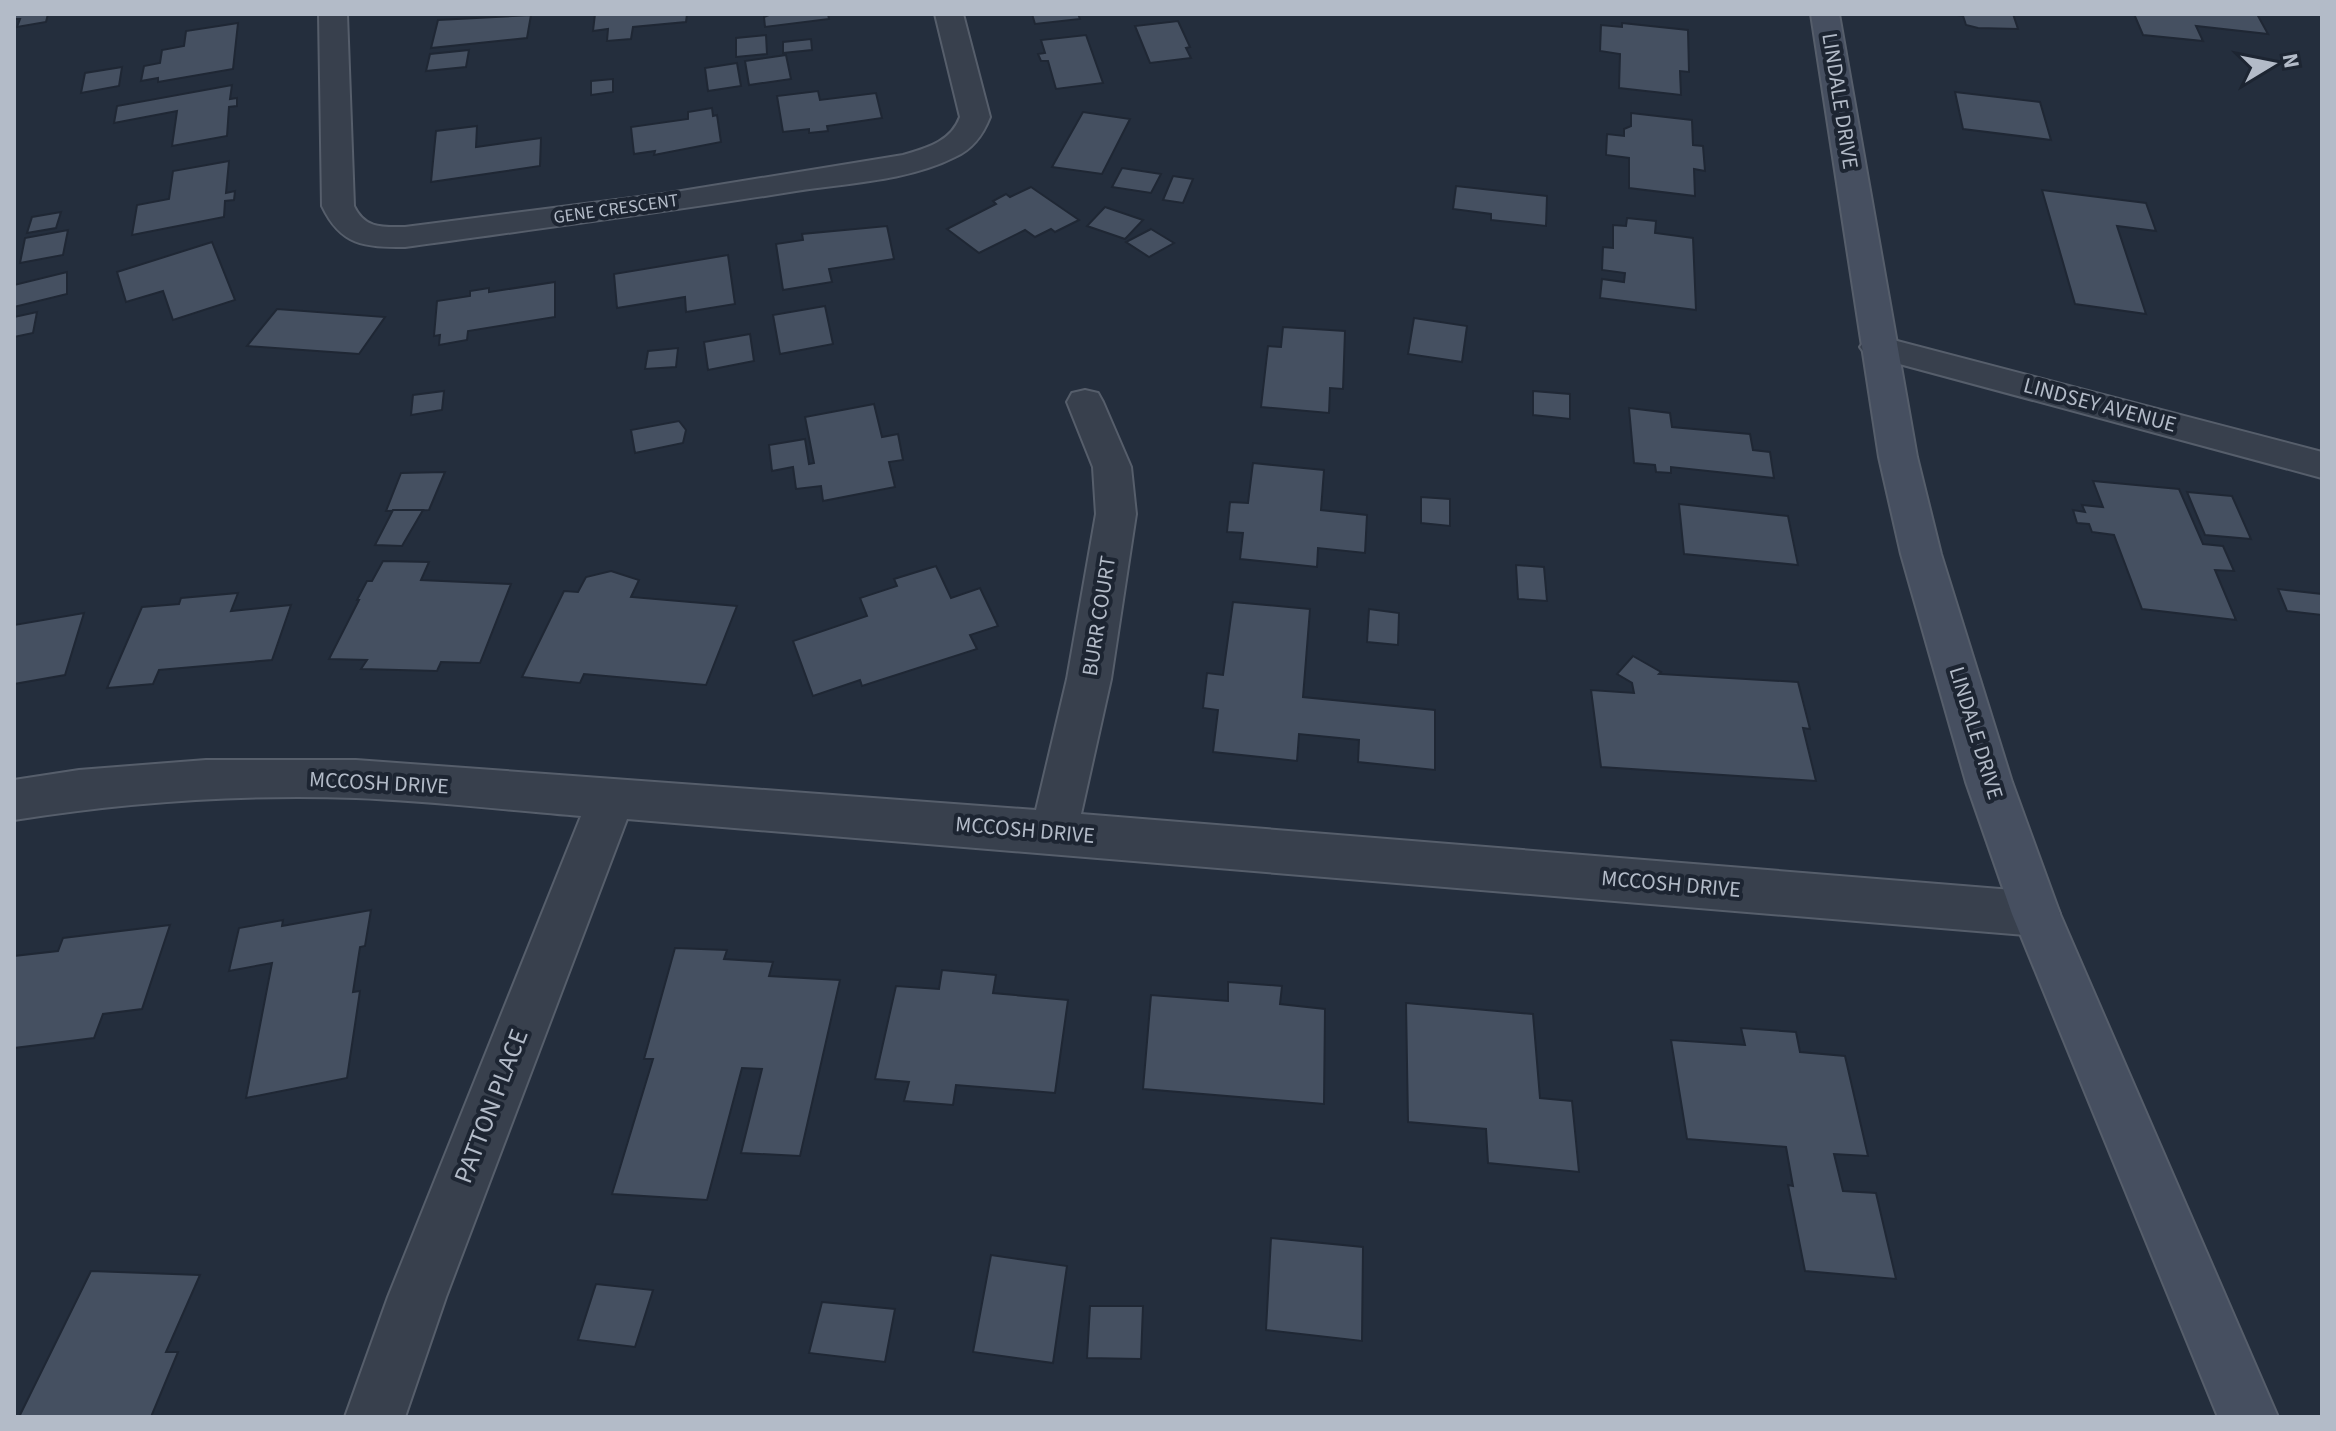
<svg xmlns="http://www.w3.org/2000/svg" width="2336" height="1431" font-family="'Source Sans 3',sans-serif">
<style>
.building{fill:#455061;stroke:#1f2734;stroke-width:2}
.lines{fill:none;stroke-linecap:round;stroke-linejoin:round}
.street-casing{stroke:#565e6b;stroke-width:4}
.secondary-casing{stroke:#565e6b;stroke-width:4}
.street{fill:#38404d;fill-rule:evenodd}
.secondary{fill:#464f60;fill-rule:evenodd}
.labels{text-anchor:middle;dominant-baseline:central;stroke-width:8;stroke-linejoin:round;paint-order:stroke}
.far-street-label{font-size:18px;fill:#b3bbc8;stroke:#1d2532}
.street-label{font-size:22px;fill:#b3bbc8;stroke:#1d2532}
.near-street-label{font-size:26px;fill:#b3bbc8;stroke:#1d2532}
</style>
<rect width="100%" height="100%" fill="#242e3d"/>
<g class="building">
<polygon points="14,14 48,14 46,22 17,27 20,19 14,19"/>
<polygon points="595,14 687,14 686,22 633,27 631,39 607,41 608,29 593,31"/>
<polygon points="760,14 828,14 829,19 765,27 764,17 769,15"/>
<polygon points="1032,14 1078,14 1080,19 1035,24"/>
<polygon points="1952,14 2013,14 2018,29 1978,28 1966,25 1963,16"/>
<polygon points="2134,14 2257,14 2268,34 2196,26 2203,41 2143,35"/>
<polygon points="531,15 527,38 431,48 438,20"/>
<polygon points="1178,21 1190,47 1186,48 1191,58 1150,63 1135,26"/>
<polygon points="238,23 233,69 158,82 158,78 141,81 144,66 160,63 162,50 184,46 186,31"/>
<polygon points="1622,23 1688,30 1689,72 1680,71 1681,95 1619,88 1620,54 1600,51 1601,25 1622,27"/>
<polygon points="766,35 767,54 736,57 736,38"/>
<polygon points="1086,35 1103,83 1056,89 1048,61 1041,61 1038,54 1045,53 1041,40"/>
<polygon points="811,39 812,50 783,53 783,42"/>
<polygon points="469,50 466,67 426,71 430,54"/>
<polygon points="786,55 791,79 749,85 745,61"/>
<polygon points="737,63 741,86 708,91 705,68"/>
<polygon points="122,67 119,86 81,93 85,73"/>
<polygon points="613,79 613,92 591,95 591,81"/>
<polygon points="232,85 230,99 237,98 237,106 229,107 227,136 172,146 177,111 114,123 117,106"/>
<polygon points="818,91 820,100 876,93 882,118 827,126 828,131 809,133 809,129 783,132 777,96"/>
<polygon points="1955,92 2040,102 2051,140 1963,129"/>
<polygon points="712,108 713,116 717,115 721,142 654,155 655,151 634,154 631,127 688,119 688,112"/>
<polygon points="1083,112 1130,119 1102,174 1052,167"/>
<polygon points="1631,113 1692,120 1693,145 1703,146 1705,171 1694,169 1695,196 1629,188 1629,158 1606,155 1607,134 1624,136 1624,129 1631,126"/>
<polygon points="477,126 476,147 541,138 540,166 431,182 436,131"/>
<polygon points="229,161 226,193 235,191 234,200 225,201 224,217 132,235 137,205 169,199 173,171"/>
<polygon points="1122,168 1161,174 1151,193 1112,187"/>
<polygon points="1173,176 1193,179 1183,203 1163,200"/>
<polygon points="1456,186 1547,196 1546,226 1491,220 1491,214 1453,209"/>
<polygon points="1031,187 1079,220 1055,232 1051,229 1035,237 1025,230 979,253 947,229 996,204 993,201 1006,194 1010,197"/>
<polygon points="2042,190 2146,203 2156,231 2117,226 2146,314 2075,304"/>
<polygon points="1105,207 1143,220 1125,239 1087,226"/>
<polygon points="61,212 56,228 27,233 32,217"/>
<polygon points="1627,218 1656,221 1655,233 1693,238 1696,310 1600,298 1602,279 1624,282 1625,273 1602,270 1603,247 1613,248 1613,225 1626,226"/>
<polygon points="887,226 894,259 829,269 832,282 783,290 776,244 803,240 802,234"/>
<polygon points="1151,229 1174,243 1149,257 1126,242"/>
<polygon points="68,230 63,255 20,263 25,238"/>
<polygon points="212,242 235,300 173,320 163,291 126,302 117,272"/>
<polygon points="728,255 735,304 686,312 685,297 617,308 614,274"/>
<polygon points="67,272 67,294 14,307 14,285"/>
<polygon points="555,282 555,317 468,331 467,340 439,345 440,335 434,336 437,301 470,296 470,291 489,288 489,292"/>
<polygon points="825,306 833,344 780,354 773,315"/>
<polygon points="277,309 385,317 359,354 247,346"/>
<polygon points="37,312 33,333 14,337 14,317"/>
<polygon points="1414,318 1467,326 1462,362 1408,354"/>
<polygon points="1283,327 1345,331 1343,389 1330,388 1329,413 1261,407 1268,346 1281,347"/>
<polygon points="750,334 754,361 708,370 704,342"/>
<polygon points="678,348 676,367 645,369 648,351"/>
<polygon points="444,391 442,410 411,415 413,395"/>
<polygon points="1533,391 1570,394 1570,419 1533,415"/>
<polygon points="874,404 882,437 898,434 903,460 889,462 895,487 823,501 821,486 796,489 793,467 772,471 769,445 805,439 809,464 814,463 805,417"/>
<polygon points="1629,408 1670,413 1672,427 1750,434 1753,450 1770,452 1774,478 1671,467 1671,473 1656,472 1655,465 1634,463"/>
<polygon points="679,421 686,430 683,443 635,453 631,430"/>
<polygon points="1253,463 1324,470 1321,510 1367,515 1365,553 1318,548 1317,567 1240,559 1243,533 1227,532 1230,502 1248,503"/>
<polygon points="445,472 429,510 386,511 401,473"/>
<polygon points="2093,481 2179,489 2203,544 2223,546 2234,571 2215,570 2236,620 2142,609 2114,535 2092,532 2089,524 2077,523 2073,510 2085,512 2082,505 2103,507"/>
<polygon points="2187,492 2232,496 2251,539 2205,535"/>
<polygon points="1421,497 1450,499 1450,526 1421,523"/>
<polygon points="1679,504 1788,516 1798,565 1684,554"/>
<polygon points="393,510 423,510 402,546 375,545"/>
<polygon points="383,561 429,562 421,580 511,584 480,663 441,662 437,671 361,669 367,660 329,659 359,600 357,600 367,581 372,581"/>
<polygon points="1516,565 1544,567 1547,601 1518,599"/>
<polygon points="936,566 951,598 980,588 998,626 970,635 977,649 862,686 860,680 813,696 793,641 867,616 860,598 897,586 894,579"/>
<polygon points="611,571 639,580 631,597 737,606 706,685 584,674 580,683 522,677 564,591 578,592 586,577"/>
<polygon points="2278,589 2322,594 2322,615 2287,611"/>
<polygon points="238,593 231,611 291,605 272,660 159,670 153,684 107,688 142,607 179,604 181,598"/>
<polygon points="1233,602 1310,609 1303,697 1435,710 1435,770 1358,762 1359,740 1299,734 1297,761 1213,752 1218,710 1203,708 1207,673 1223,675"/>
<polygon points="1369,609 1399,613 1398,645 1367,642"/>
<polygon points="84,613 65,675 14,684 14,625"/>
<polygon points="1633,656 1661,672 1659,674 1798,682 1810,729 1803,728 1816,781 1601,767 1591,690 1634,693 1632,683 1617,674"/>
<polygon points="371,910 365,946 360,947 353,992 360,991 347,1078 246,1098 272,963 229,971 239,928 283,920 282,926"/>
<polygon points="170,925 142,1009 103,1014 94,1038 14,1048 14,956 58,951 63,938"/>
<polygon points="675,948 727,950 724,959 773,962 769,976 840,980 800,1156 741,1153 762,1069 742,1068 707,1200 612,1194 653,1059 644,1059"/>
<polygon points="942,970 996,975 993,993 1068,1000 1055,1093 956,1085 953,1105 904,1101 909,1082 875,1079 896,986 939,989"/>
<polygon points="1228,982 1282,986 1280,1004 1325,1009 1324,1104 1143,1089 1151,995 1228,1001"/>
<polygon points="1406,1003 1533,1014 1540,1098 1572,1101 1579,1172 1488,1163 1486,1129 1408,1122"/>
<polygon points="1741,1028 1796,1032 1800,1052 1845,1056 1868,1156 1834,1154 1843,1191 1876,1193 1896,1279 1805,1271 1788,1185 1793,1186 1786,1147 1687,1139 1671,1040 1745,1045"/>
<polygon points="1271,1238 1363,1247 1362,1341 1266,1330"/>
<polygon points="991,1255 1067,1266 1053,1363 973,1352"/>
<polygon points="91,1271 200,1275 166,1352 178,1352 151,1417 19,1417"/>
<polygon points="596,1284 653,1290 635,1347 578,1340"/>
<polygon points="822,1302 895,1309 885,1362 809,1353"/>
<polygon points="1090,1306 1143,1306 1141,1359 1087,1358"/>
</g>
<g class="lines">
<g class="street-casing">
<g id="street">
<path d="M319,14H347L354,206C365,229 382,227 405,227L663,194L903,155C926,148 951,142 960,117L935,14H963L990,117C983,135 973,149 955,157C908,181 847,183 796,191C666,212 535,229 405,247C364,247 341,246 322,206Z"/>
<polygon points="1878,336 2322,452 2322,478 1866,355 1860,347 1866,339"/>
<path d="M1085,390L1098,393L1103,402L1131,467L1136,514L1111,679L1081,814L2036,892L2053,898L2060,914L2053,930L2036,936L627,819L446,1297L405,1417H345L388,1297L581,816C506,810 431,801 356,798C241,794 127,802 14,820V780L79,770L206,760H356L1036,810L1067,679L1096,514L1093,467L1067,402L1072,393Z"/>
</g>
</g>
<g class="secondary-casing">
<polygon id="secondary" points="1811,14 1839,14 1917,457 1941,554 2012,782 2060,914 2278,1417 2218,1417 2012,914 1966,782 1901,554 1879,457"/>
</g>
<use href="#street" class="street"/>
<use href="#secondary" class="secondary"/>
</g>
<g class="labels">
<g class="far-street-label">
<text transform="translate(616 209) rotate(-8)">GENE CRESCENT</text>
</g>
<g class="street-label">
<text transform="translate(1840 101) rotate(81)">LINDALE DRIVE</text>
<text transform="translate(2100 405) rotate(15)">LINDSEY AVENUE</text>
<text transform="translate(1099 616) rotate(-81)">BURR COURT</text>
<text transform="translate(1976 733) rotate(73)">LINDALE DRIVE</text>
<text transform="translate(379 783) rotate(3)">MCCOSH DRIVE</text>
<text transform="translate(1025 830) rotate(5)">MCCOSH DRIVE</text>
<text transform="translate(1671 884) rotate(5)">MCCOSH DRIVE</text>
</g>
<g class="near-street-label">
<text transform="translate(491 1106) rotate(-69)">PATTON PLACE</text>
</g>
</g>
<rect width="2336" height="1431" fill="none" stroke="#b3bbc8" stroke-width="32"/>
<g transform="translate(2272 64) rotate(80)" stroke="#1d2532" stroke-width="6" paint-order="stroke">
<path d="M0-6L14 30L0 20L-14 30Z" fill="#b3bbc8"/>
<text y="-12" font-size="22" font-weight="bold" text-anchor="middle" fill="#b3bbc8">N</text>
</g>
</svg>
